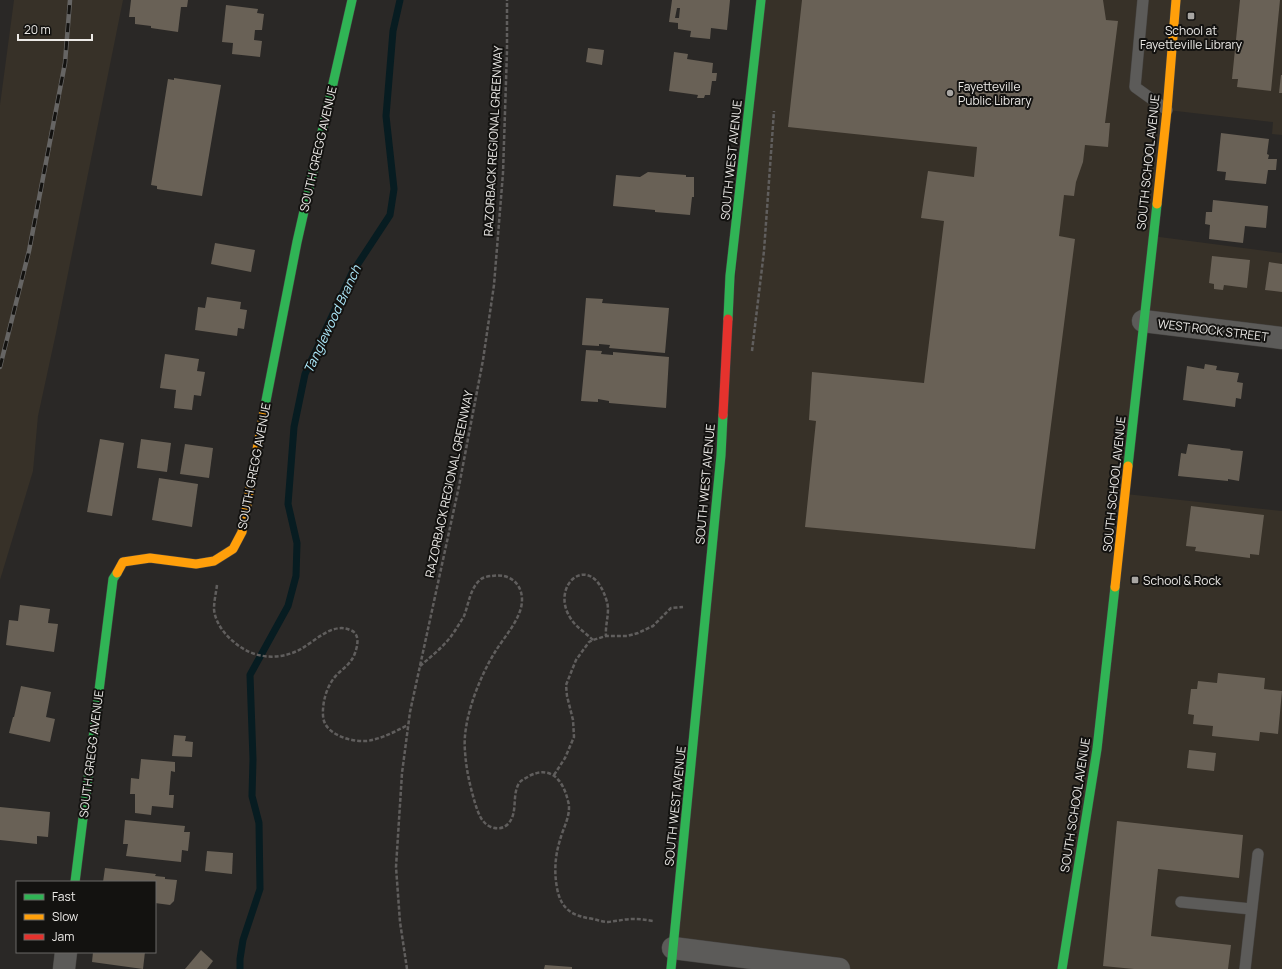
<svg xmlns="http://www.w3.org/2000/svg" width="1282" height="969" font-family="Manrope,sans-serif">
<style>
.built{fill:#373128}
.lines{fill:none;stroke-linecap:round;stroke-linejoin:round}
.stream{stroke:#071c21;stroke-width:7}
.building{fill:#696156;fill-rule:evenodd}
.lane-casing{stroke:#464442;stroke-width:12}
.street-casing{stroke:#464442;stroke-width:23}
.fast-casing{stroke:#464442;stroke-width:10}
.slow-casing{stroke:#464442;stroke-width:10}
.jam-casing{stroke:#464442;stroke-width:10}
.path{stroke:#605e5d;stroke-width:2.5;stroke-dasharray:4 2;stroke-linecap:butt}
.lane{stroke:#5c5b59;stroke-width:11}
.street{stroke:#5c5b59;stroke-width:22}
.fast{stroke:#30b455;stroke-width:9}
.slow{stroke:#ff9f0a;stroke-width:9}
.jam{stroke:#e5322d;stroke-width:9}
.rail-casing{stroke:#666564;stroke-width:4.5}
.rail{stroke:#131210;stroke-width:3;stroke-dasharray:9;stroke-linecap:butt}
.poi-dot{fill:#a8a6a3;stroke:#131210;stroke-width:1.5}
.labels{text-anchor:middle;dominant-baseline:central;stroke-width:4;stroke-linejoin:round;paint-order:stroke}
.poi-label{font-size:12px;fill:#eceae7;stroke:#131210;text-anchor:start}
.street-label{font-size:12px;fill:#eceae7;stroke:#131210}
.water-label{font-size:13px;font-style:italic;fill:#ace9fb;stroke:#131210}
</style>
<rect width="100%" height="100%" fill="#2a2826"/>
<g class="built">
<polygon points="14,0 123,0 56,333 38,416 33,471 0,580 0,105"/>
<polygon points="761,0 1282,0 1282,135 1272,134 1273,122 1167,110 1152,236 1282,253 1282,338 1143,321 1126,494 1282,511 1282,969 839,969 673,948"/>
</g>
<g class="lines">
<polyline class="stream" points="240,969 240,959 243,940 260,889 259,823 252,796 253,759 250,675 288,606 296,576 297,543 288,504 294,427 305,374 352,273 390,215 394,189 386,116 393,31 400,0"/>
</g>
<g class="building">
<polygon points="131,0 188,0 187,7 181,7 178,32 151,28 151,26 135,24 135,17 129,17"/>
<path d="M672,0H730L727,30L711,28L710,39L690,37L691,31L678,29V23L669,22ZM677,8H680L679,18H675Z"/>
<polygon points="802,0 1103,0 1106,20 1118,21 1105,123 1110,123 1108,147 1085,145 1083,162 1076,182 1074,196 1064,195 1059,236 1075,239 1035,549 805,527 816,421 809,420 812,372 924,383 944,221 921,218 928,171 974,177 977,147 788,127"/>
<polygon points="1240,0 1280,0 1271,91 1237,87 1238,79 1232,79"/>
<polygon points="226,5 258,9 257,13 264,14 262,30 255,30 254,40 262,41 260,57 232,54 233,43 222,42"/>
<polygon points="588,48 604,50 602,65 586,62"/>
<polygon points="674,52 688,54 687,59 713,63 712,73 717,73 716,81 712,81 710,95 705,95 704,98 697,98 698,95 669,91"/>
<polygon points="1281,75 1282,75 1282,93 1279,93"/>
<polygon points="174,78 221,85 202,196 157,189 157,186 151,185 168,79 174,80"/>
<polygon points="1221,133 1269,139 1267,154 1269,155 1268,159 1277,159 1276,170 1268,170 1266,184 1225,180 1226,172 1217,171"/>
<polygon points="648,172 686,175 686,177 694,177 694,197 692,197 690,215 655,212 655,210 613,206 616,175 640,177"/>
<polygon points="1213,200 1268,206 1266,228 1245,226 1243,243 1209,239 1210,225 1205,224 1206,212 1212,212"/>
<polygon points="215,243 255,250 251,272 211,264"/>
<polygon points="1212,256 1250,260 1247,288 1224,285 1223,290 1214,289 1214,284 1209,283"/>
<polygon points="1269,262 1282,264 1282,292 1265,290"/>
<polygon points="207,297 241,302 240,309 247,310 244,329 238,328 237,336 195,330 198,307 205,308"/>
<polygon points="586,298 603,299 602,303 669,308 665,353 609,348 610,345 599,344 599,346 582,345"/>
<polygon points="586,350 602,351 601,354 613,355 613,352 669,357 666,408 609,403 609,401 598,399 598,402 581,401"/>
<polygon points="165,354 199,359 197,371 205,372 201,396 194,395 192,410 174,408 176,390 160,388"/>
<polygon points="1205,364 1217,366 1216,370 1239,373 1237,382 1243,383 1241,399 1236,398 1235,407 1183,400 1187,366 1204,369"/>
<polygon points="100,439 124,443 112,516 87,512"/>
<polygon points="141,439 171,443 167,472 137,468"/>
<polygon points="185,444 213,448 209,478 180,474"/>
<polygon points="1188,444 1231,449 1230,450 1243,451 1239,481 1228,479 1228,481 1178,476 1181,453 1186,454"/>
<polygon points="159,478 198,484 192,527 152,520"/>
<polygon points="1191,506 1264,515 1259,555 1250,554 1250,558 1195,551 1196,547 1186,546"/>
<polygon points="20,605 50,609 48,623 58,624 54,652 6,645 9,620 18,621"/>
<polygon points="1218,673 1265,678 1264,689 1282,691 1278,734 1260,732 1259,741 1212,736 1213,726 1193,724 1194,715 1188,714 1191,689 1197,689 1198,681 1217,683"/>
<polygon points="21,686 51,692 46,717 55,719 50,742 9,733 13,717 14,717"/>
<polygon points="174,735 186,736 185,741 193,742 192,757 172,756"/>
<polygon points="1189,750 1216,753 1214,771 1187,768"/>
<polygon points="141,759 175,762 175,772 171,771 169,795 174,795 173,808 152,806 151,815 135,813 135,794 130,794 131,778 139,779"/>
<polygon points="0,807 50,812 48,837 37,836 37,844 0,840"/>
<polygon points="125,820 185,826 184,832 190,832 188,851 182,850 181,862 126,856 128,844 123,844"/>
<polygon points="1117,821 1243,835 1239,878 1158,869 1151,936 1231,945 1228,969 1134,969 1103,966"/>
<polygon points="207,851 233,853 232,874 205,871"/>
<polygon points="105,868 156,874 155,876 165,877 165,879 177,880 174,901 170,905 155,903 155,882 103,882"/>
<polygon points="201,950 213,961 207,969 185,969"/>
<polygon points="93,952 145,952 143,969 92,962"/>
<polygon points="545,965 572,967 572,969 544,969"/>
</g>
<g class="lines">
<g class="lane-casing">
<g id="lane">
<polyline points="1143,0 1135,87 1167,110"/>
<polyline points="1181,902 1251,909"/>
<polyline points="1245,969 1258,854"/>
</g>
</g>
<g class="street-casing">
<g id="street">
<polyline points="1143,321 1282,338"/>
<polyline points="673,948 839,969"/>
<polyline points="64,969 66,952"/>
</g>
</g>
<g class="fast-casing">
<g id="fast">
<polyline points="728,319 730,276 761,0"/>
<polyline points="264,411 297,242 352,0"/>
<polyline points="1128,466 1157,204"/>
<polyline points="75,882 113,579 117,573"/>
<polyline points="671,969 721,455 723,415"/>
<polyline points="1062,969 1097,749 1115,587"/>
</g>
</g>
<g class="slow-casing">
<g id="slow">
<polyline points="1157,204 1167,110 1176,0"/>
<polyline points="117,573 123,562 150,558 196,564 214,561 233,549 242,532 264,411"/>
<polyline points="1115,587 1128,466"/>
</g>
</g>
<g class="jam-casing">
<polyline id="jam" points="723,415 728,319"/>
</g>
<g class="path">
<polyline points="752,351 764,251 774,111"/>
<path d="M217,585C216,593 214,601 214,609C215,622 224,634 234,642C253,659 279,661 301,649C315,641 333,622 350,630C360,633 358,645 355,653C351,665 341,669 334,678C330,683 326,692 325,697C323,704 322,715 324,721C329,737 358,744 372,740C385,737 396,731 408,725"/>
<path d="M593,640C586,633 576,627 571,619C548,585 592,548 607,602C610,613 605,624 606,636"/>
<path d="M420,666C433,655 447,644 456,629C459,624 462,620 464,616C469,603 470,588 481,579C484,577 489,576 492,576C508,573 522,582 522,600C522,618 504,637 495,652C479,678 462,721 465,751C466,769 470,786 475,803C478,812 481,823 491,827C497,829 503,829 508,824C518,813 512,798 518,785C520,780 525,779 529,776C551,765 563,780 568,801C572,814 563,828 560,840C555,856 554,872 557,888C561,910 573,916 593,919C598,920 603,922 608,922C617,921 625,919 634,919C640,919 646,920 653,921"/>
<polyline points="554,775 565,758 574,737 573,720 567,696 566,685 576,660 589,642 593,640 606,636 627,636 638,633 653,626 671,608 683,607"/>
<polyline points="407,969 400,922 396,867 402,773 410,712 459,486 483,360 494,285 503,173 507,51 507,0"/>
</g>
<use href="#lane" class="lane"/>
<use href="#street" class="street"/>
<use href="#fast" class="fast"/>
<use href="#slow" class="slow"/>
<use href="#jam" class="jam"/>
<g class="rail-casing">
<polyline id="rail" points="0,367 29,251 65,63 70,0"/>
</g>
<use href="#rail" class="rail"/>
</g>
<g class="poi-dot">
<rect x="1187" y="12" width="8" height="8" rx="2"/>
<circle cx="950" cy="93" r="4"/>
<rect x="1131" y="576" width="8" height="8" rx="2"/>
</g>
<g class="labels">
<g class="poi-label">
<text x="1191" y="30" text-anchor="middle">School at<tspan x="1191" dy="14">Fayetteville Library</tspan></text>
<text x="958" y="86">Fayetteville<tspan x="958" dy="14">Public Library</tspan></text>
<text x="1143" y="580">School &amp; Rock</text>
</g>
<g class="street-label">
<text transform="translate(493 141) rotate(-87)">RAZORBACK REGIONAL GREENWAY</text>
<text transform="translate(318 149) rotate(-77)">SOUTH GREGG AVENUE</text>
<text transform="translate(731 160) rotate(-84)">SOUTH WEST AVENUE</text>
<text transform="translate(1148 162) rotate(-84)">SOUTH SCHOOL AVENUE</text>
<text transform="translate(1213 330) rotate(7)">WEST ROCK STREET</text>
<text transform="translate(254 466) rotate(-79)">SOUTH GREGG AVENUE</text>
<text transform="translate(449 484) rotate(-78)">RAZORBACK REGIONAL GREENWAY</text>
<text transform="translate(705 484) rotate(-85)">SOUTH WEST AVENUE</text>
<text transform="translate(1114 484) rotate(-84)">SOUTH SCHOOL AVENUE</text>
<text transform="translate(91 754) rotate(-83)">SOUTH GREGG AVENUE</text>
<text transform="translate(1075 805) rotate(-81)">SOUTH SCHOOL AVENUE</text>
<text transform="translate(675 806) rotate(-84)">SOUTH WEST AVENUE</text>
</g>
<g class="water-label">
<text transform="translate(332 319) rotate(-65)">Tanglewood Branch</text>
</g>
</g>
<rect x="16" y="881" width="140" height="72" fill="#131210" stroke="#6a6866"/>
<rect x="24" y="894" width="20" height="6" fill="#30b455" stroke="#6a6866"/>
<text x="52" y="901" font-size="12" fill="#eceae7">Fast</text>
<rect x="24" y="914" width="20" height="6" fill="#ff9f0a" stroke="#6a6866"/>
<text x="52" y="921" font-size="12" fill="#eceae7">Slow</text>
<rect x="24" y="934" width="20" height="6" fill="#e5322d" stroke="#6a6866"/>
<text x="52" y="941" font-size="12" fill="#eceae7">Jam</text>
<path d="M18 34v6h74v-6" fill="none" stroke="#eceae7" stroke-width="2"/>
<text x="24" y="34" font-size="12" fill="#eceae7" stroke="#131210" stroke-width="3" paint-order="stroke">20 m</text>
</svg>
